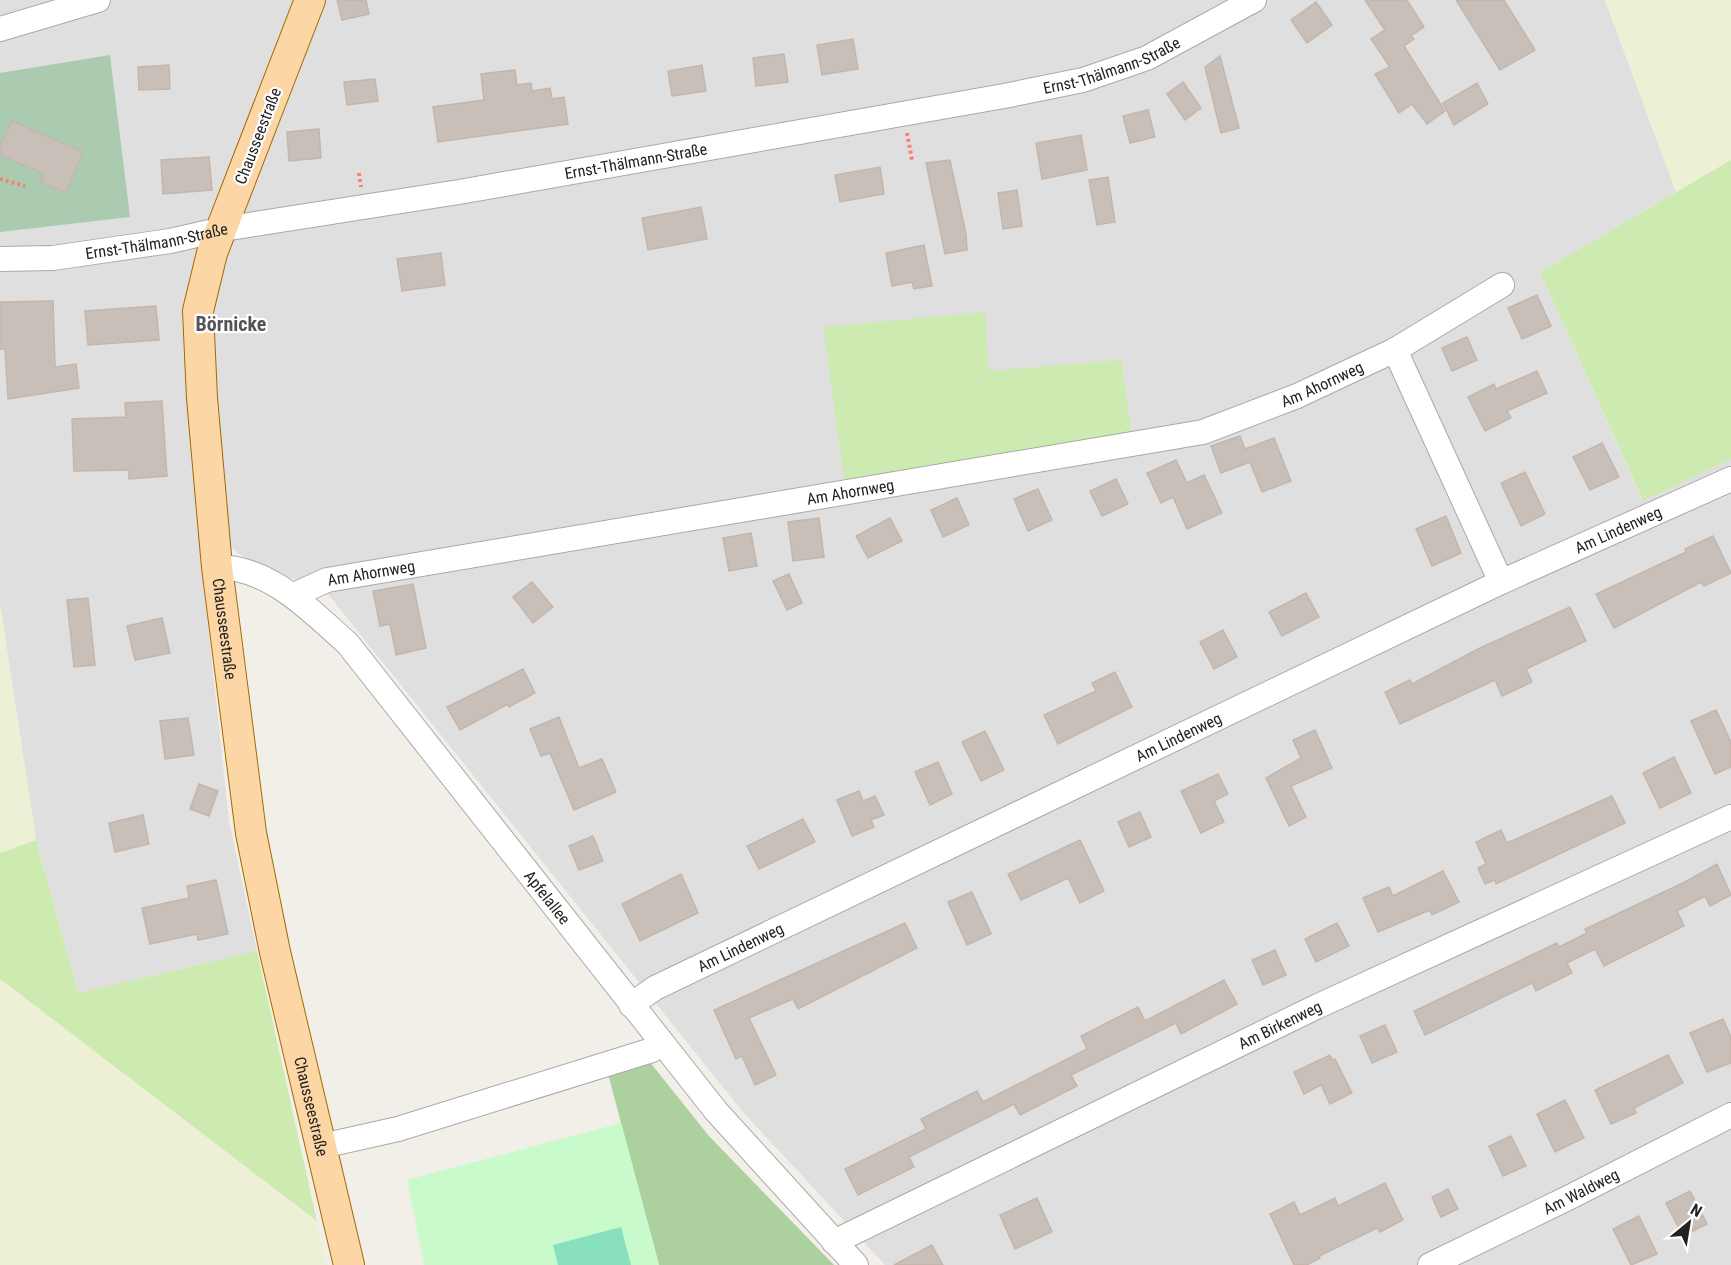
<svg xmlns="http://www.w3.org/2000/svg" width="1731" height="1265" font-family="'Roboto Condensed',sans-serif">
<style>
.residential{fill:#e0dfdf}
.farmland{fill:#eef0d5}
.grass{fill:#cdebb0}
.forest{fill:#add19e}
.cemetery{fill:#aacbaf}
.park{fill:#c8facc}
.pitch{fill:#88e0be}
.building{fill:#c7bfb8;stroke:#c4b6ab;stroke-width:1.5}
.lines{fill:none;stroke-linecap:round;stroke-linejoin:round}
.minor-casing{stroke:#a9a9a9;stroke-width:26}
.major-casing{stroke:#a06b00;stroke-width:32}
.path{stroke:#fa8072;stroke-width:4;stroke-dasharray:3 3;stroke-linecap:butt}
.minor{stroke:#fff;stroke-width:24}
.major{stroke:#fcd6a4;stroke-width:30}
.labels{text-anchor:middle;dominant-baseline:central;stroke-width:4.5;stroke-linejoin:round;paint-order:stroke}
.street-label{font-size:16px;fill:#222;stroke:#fff}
.quarter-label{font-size:20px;font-weight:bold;fill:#555;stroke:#fff}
</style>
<rect width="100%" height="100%" fill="#f2efe9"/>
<polygon class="residential" points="0,0 1605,0 1676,192 1540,272 1642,500 1731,459 1731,1265 885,1265 742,1111 324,589 267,570 239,554 224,539 199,541 229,821 257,951 78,993 36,840 0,604"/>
<g class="farmland">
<polygon points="1605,0 1731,0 1731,160 1676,192"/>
<polygon points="0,604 36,840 0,853"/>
<polygon points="0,979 317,1221 327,1265 0,1265"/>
</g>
<g class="grass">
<polygon points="1731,160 1731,459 1643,501 1540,272"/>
<polygon points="985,312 989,371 1121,360 1132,434 845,485 823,327"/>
<polygon points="36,840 78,993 257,951 317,1221 0,979 0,853"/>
</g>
<polygon class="forest" points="649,1061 709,1136 834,1265 659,1265 608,1074"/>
<polygon class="cemetery" points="110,55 130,217 0,232 0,73"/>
<polygon class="park" points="621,1123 659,1265 424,1265 407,1180"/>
<polygon class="pitch" points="621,1227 631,1265 558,1265 553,1245"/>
<g class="building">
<polygon points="337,0 366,0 369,14 342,20"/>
<polygon points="1365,0 1407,0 1424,27 1411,36 1414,39 1404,46 1445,111 1427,124 1412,104 1399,113 1375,74 1390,67 1371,39 1385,30"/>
<polygon points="1456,0 1504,0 1535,50 1500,70"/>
<polygon points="1316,2 1332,25 1307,43 1291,20"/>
<polygon points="853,39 858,69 822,75 817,45"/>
<polygon points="784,54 788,82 756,86 753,58"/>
<polygon points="1220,56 1239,128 1221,133 1205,67"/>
<polygon points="169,65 170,89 139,90 138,67"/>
<polygon points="702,65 706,91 672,96 668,71"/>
<polygon points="515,70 517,85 531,83 532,91 550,88 552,99 564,97 568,124 438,142 433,107 484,100 481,74"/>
<polygon points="375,79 378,101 347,105 344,82"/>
<polygon points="1183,82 1201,108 1185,120 1167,94"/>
<polygon points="1477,83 1488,104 1454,125 1443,103"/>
<polygon points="1148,110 1155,137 1130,143 1123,116"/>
<polygon points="12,121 83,152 66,193 41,182 44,174 0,155 0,146"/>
<polygon points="319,129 321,158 289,161 287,132"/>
<polygon points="1081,135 1087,170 1042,179 1036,143"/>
<polygon points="209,157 212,190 163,194 161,160"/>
<polygon points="950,160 966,234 967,250 945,254 926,163"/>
<polygon points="880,167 884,194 840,202 835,175"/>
<polygon points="1108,177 1115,222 1097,225 1089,180"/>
<polygon points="1017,190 1022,226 1003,229 998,193"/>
<polygon points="701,207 707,239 648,250 642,218"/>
<polygon points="924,245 932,286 914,289 912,282 892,286 886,253"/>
<polygon points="441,253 445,285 402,291 397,259"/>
<polygon points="1537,295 1551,326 1522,339 1508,308"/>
<polygon points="53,301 55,367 76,364 79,388 8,399 5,349 0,349 0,302"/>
<polygon points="156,306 159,340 88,345 85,311"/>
<polygon points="1467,337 1477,360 1452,371 1442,348"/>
<polygon points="1537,371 1547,393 1507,411 1511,418 1485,431 1468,397 1494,384 1496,389"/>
<polygon points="162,401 167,476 129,479 129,470 74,471 72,419 126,417 125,403"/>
<polygon points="1240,436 1245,449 1274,438 1291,481 1262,492 1250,462 1221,473 1211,446"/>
<polygon points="1602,443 1619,477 1590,490 1573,457"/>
<polygon points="1176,460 1187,483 1204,475 1222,513 1187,529 1173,497 1161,503 1147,473"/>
<polygon points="1525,472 1545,514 1521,526 1501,483"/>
<polygon points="1116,479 1128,504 1102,516 1090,491"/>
<polygon points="1038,489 1052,520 1028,531 1014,499"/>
<polygon points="957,498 969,525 943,537 931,510"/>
<polygon points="1446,516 1461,553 1432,566 1416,529"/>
<polygon points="819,518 824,557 793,561 788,522"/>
<polygon points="890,518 902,541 868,558 856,536"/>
<polygon points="751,533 757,566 729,571 723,538"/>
<polygon points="1713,536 1731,573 1704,586 1701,582 1614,628 1596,594 1686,552 1685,549"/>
<polygon points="789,574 802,603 787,610 773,581"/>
<polygon points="532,582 553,607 533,623 513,597"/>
<polygon points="413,584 426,648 396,655 390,624 380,626 373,591"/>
<polygon points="1306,593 1319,617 1282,636 1269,612"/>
<polygon points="88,598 95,665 74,667 67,600"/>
<polygon points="1570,607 1586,641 1526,669 1532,682 1502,696 1495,680 1400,724 1385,692 1410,680 1412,684 1480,648"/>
<polygon points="162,618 170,653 135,660 127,626"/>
<polygon points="1223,630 1237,657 1214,669 1200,642"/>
<polygon points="523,669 535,693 509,707 508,704 460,730 447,707"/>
<polygon points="1115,672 1132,707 1058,744 1044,715 1096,691 1092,683"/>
<polygon points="1716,710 1731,742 1731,767 1715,774 1691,721"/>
<polygon points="559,717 579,768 602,759 616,792 574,810 550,753 541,756 530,729"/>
<polygon points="188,718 194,755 165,759 160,721"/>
<polygon points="1315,730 1332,768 1291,786 1306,817 1289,826 1266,778 1301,758 1293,740"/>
<polygon points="985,731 1004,770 981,781 962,742"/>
<polygon points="1674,757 1691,793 1660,808 1643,773"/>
<polygon points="938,762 952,794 930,805 915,772"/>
<polygon points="1218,774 1228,794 1214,801 1224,822 1201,833 1181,791"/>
<polygon points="199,784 218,791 209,816 190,809"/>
<polygon points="859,791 863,801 875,796 884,815 871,820 874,827 852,836 837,800"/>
<polygon points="1612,796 1625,823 1496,884 1495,880 1485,884 1478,868 1486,864 1476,842 1501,830 1507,843"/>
<polygon points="1140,812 1151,837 1129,847 1118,822"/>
<polygon points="143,815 149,844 115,852 109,823"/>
<polygon points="803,819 815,842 759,869 747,846"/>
<polygon points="593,836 603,861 579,870 569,846"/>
<polygon points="1080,840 1104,891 1080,903 1068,878 1021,900 1008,874"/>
<polygon points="1717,864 1731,895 1710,906 1705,896 1677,911 1684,926 1604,966 1595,949 1567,963 1572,973 1536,991 1532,983 1425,1035 1414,1011 1557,943 1559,947 1587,933 1585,929 1685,882"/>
<polygon points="1443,871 1459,902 1432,915 1430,910 1378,932 1363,898 1389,887 1393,896"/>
<polygon points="681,874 698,913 640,941 622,904"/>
<polygon points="216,880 228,934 198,940 197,934 150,944 142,908 189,898 187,886"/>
<polygon points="972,892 991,934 967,945 948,902"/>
<polygon points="905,923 917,948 798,1009 793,999 749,1018 776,1075 755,1085 742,1056 736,1059 714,1010"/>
<polygon points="1337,923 1349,946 1316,962 1305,939"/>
<polygon points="1275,950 1286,975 1263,985 1252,960"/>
<polygon points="1224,980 1237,1004 1181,1034 1176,1023 1071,1075 1077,1086 1020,1115 1014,1104 909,1157 914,1167 858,1195 845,1169 926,1129 921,1119 977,1091 983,1102 1087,1049 1081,1036 1138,1007 1145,1021"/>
<polygon points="1723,1019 1731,1037 1731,1063 1707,1072 1690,1033"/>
<polygon points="1385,1025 1397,1052 1372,1063 1360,1036"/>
<polygon points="1330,1055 1332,1060 1335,1059 1352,1093 1330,1104 1321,1085 1304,1094 1294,1072"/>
<polygon points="1668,1055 1683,1083 1634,1108 1636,1113 1611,1124 1595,1090"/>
<polygon points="1565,1100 1584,1138 1555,1152 1537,1114"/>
<polygon points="1511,1136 1526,1166 1503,1176 1489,1146"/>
<polygon points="1385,1183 1403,1220 1380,1232 1377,1228 1319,1256 1320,1258 1307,1265 1294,1265 1270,1214 1294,1202 1300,1215 1335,1198 1338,1206"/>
<polygon points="1448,1189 1458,1209 1441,1217 1432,1197"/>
<polygon points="1690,1191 1707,1224 1683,1236 1666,1203"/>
<polygon points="1037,1198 1052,1232 1015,1249 1000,1215"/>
<polygon points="1639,1216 1657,1254 1631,1265 1613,1229"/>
<polygon points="932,1245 943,1265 894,1265"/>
</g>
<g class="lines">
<g class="minor-casing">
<g id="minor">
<polyline points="0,29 98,0"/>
<path id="s1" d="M0,259L53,258L170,241L223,229L459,192L1004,96L1083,80L1147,58L1254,0"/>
<polyline points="1395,350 1501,582"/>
<path id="s2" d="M217,567C270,567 311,611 348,644L716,1111L856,1265"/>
<path id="s3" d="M294,595L327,580L1203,432L1297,396L1395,350L1502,285"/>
<path id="s4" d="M631,1005L655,988L1501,582L1731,479"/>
<polyline points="322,1146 398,1129 652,1050 661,1043"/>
<path id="s5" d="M834,1242L1316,1007L1731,817"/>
<path id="s6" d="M1430,1265L1568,1198L1731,1115"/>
</g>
</g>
<g class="major-casing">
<g id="major">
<path id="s7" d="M310,0L212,253L198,311L202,398L217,567L251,833L275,952L349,1265"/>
</g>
</g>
<g class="path">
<polyline points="907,133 912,160"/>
<polyline points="359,173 361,187"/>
<polyline points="0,179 25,186"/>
</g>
<use href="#minor" class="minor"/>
<use href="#major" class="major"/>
</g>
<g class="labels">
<g class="street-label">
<text stroke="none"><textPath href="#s1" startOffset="1130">Ernst-Thälmann-Straße</textPath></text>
<text transform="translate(258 136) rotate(-69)">Chausseestraße</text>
<text stroke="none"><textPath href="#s1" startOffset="644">Ernst-Thälmann-Straße</textPath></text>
<text stroke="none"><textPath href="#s1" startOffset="158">Ernst-Thälmann-Straße</textPath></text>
<text stroke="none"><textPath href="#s3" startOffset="1053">Am Ahornweg</textPath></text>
<text stroke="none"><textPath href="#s3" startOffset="567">Am Ahornweg</textPath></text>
<text stroke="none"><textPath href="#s4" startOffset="1096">Am Lindenweg</textPath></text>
<text stroke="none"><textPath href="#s3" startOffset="81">Am Ahornweg</textPath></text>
<text stroke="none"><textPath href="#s7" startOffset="650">Chausseestraße</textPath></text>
<text stroke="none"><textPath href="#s4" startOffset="610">Am Lindenweg</textPath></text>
<text stroke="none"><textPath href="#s2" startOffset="478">Apfelallee</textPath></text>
<text stroke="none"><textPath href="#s4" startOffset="124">Am Lindenweg</textPath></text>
<text stroke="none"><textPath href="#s5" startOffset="496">Am Birkenweg</textPath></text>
<text stroke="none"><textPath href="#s7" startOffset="1136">Chausseestraße</textPath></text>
<text stroke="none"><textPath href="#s6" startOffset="168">Am Waldweg</textPath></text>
</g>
<g class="quarter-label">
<text x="231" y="324">Börnicke</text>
</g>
</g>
<g transform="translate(1689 1223) rotate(30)" stroke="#ffffff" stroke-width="4.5" paint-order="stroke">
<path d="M0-4.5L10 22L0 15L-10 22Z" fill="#222222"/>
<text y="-9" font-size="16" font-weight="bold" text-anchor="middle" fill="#222222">N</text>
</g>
</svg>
